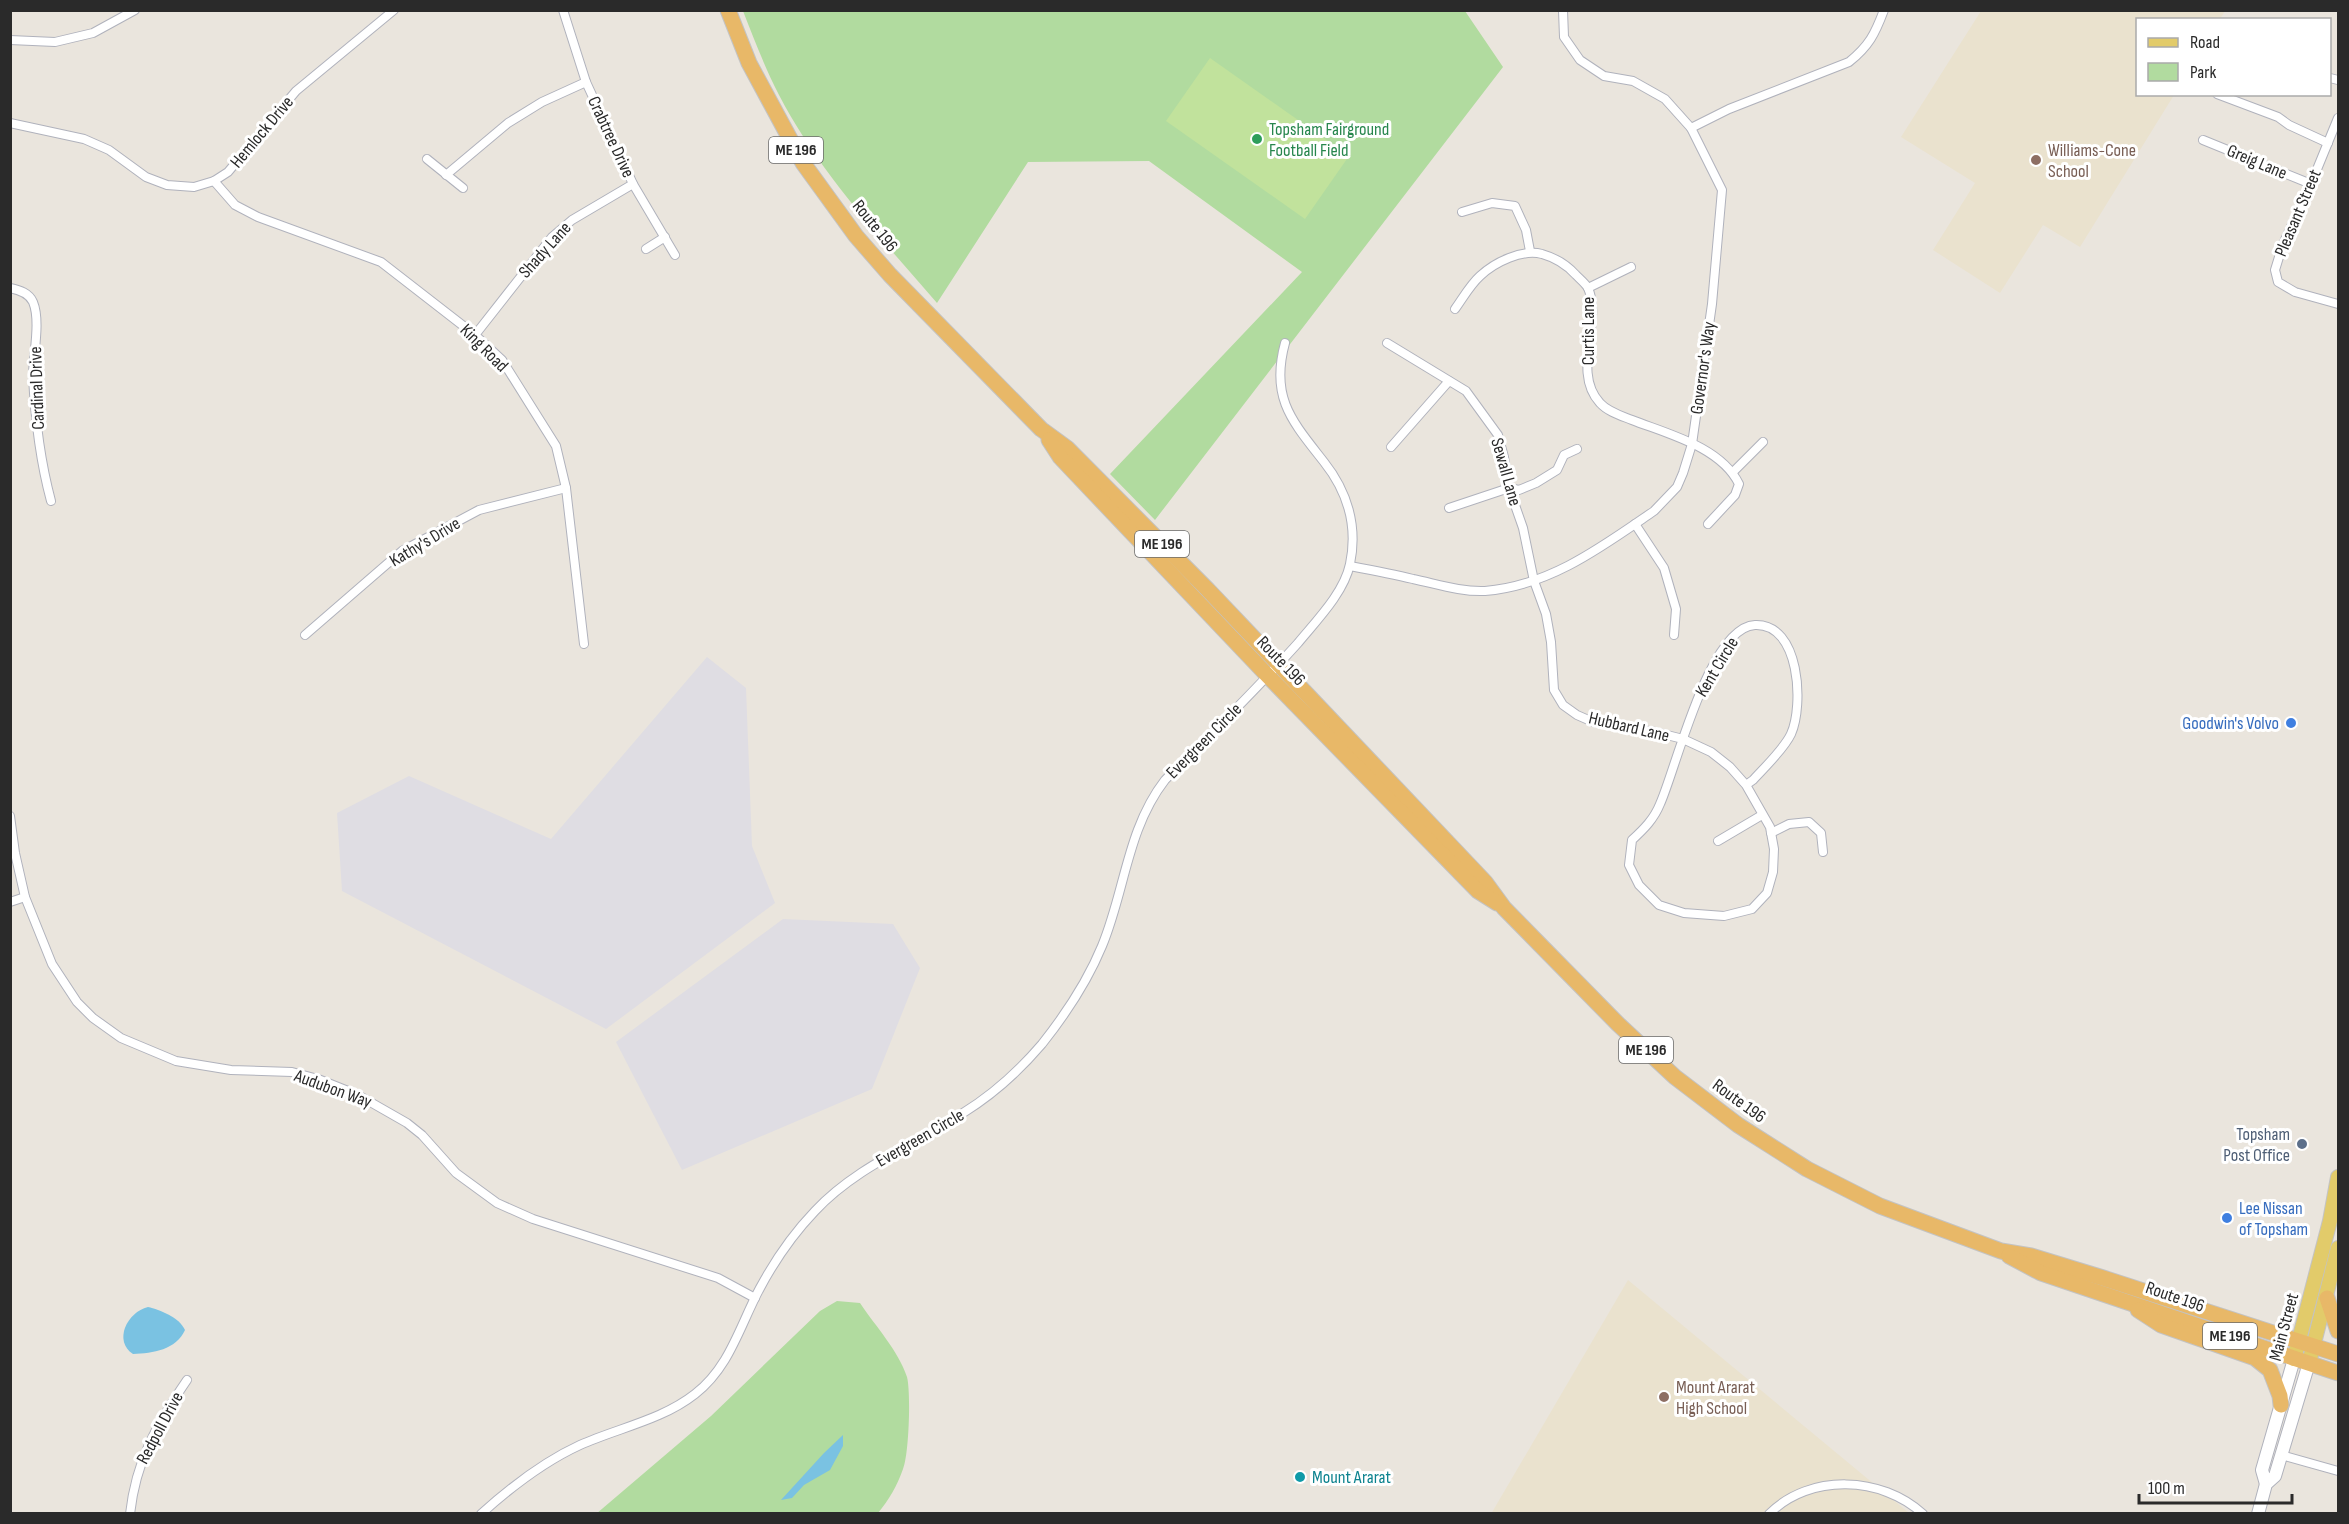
<svg xmlns="http://www.w3.org/2000/svg" width="2349" height="1524" font-family="'Sofia Sans Condensed',sans-serif">
<style>
.industrial{fill:#dfdde3}
.education{fill:#eae2ce}
.green{fill:#b1db9f}
.pitch{fill:#c1e29c}
.water{fill:#7ac2e2}
.lines{fill:none;stroke-linecap:round;stroke-linejoin:round}
.minor-casing{stroke:#b0b2bc;stroke-width:10}
.secondary-casing{stroke:#b0b2bc;stroke-width:14}
.primary-casing{stroke:#c3c3c3;stroke-width:16}
.trunk-casing{stroke:#c3c3c3;stroke-width:17}
.minor{stroke:#fff;stroke-width:8}
.secondary{stroke:#fff;stroke-width:12}
.primary{stroke:#e2cb6a;stroke-width:14}
.trunk{stroke:#e8b868;stroke-width:15}
.leisure-dot{fill:#2e9e5b;stroke:#fff;stroke-width:2}
.education-dot{fill:#8d6e63;stroke:#fff;stroke-width:2}
.shop-dot{fill:#3f7fe0;stroke:#fff;stroke-width:2}
.service-dot{fill:#5c6f8a;stroke:#fff;stroke-width:2}
.culture-dot{fill:#0f9aa8;stroke:#fff;stroke-width:2}
.labels{text-anchor:middle;dominant-baseline:central;stroke-width:6;stroke-linejoin:round;paint-order:stroke}
.shield{fill:#fff;stroke:#6a6a6a;stroke-width:1.5}
.shield-label{font-size:16px;font-weight:bold;fill:#2a2a2a}
.leisure-label{font-size:18px;fill:#27864d;stroke:#fff;text-anchor:start}
.street-label{font-size:18px;fill:#2a2a2a;stroke:#fff}
.education-label{font-size:18px;fill:#785e54;stroke:#fff;text-anchor:start}
.shop-label{font-size:18px;fill:#366cbe;stroke:#fff;text-anchor:end}
.service-label{font-size:18px;fill:#4e5e75;stroke:#fff;text-anchor:end}
.culture-label{font-size:18px;fill:#0d838f;stroke:#fff;text-anchor:start}
</style>
<rect width="100%" height="100%" fill="#eae5dd"/>
<g class="industrial">
<polygon points="707,657 746,688 752,846 775,903 606,1029 342,891 337,813 409,776 551,839"/>
<polygon points="783,919 893,924 920,968 872,1089 682,1170 616,1042"/>
</g>
<g class="education">
<polygon points="1981,11 2225,11 2220,19 2138,20 2138,94 2174,95 2080,247 2043,225 2000,293 1933,250 1975,183 1901,137"/>
<polygon points="1628,1280 1909,1513 1491,1514"/>
</g>
<g class="green">
<path d="M743,11H1465L1503,67L1155,520L1110,474L1302,272L1149,161L1028,162L937,303C880,237 819,172 779,95C765,68 754,39 743,11Z"/>
<path d="M837,1301L860,1303C876,1327 898,1350 907,1377C911,1392 909,1455 903,1469C897,1486 889,1500 878,1513L596,1514L711,1416L820,1311Z"/>
</g>
<polygon class="pitch" points="1210,58 1349,156 1305,219 1166,121"/>
<g class="water">
<path d="M148,1307C160,1310 179,1317 185,1330C176,1350 153,1353 133,1354C113,1341 127,1312 148,1307Z"/>
<polygon points="843,1435 843,1446 830,1470 804,1485 792,1498 781,1500 824,1453"/>
</g>
<g class="lines">
<g class="minor-casing">
<g id="minor">
<polyline points="563,10 586,82 633,184 675,255"/>
<polyline points="1563,10 1564,37 1580,60 1604,76 1633,81 1665,99 1691,128"/>
<polyline points="10,40 55,42 93,33 135,10"/>
<polyline points="2330,78 2338,80"/>
<polyline points="2217,94 2278,117 2289,125 2328,143"/>
<polyline points="2338,118 2311,184 2283,244 2275,270 2278,282 2295,292 2338,304"/>
<polyline points="10,123 84,139 109,150 146,177 167,185 194,187 214,181 228,172 296,91 394,10"/>
<polyline points="2203,140 2311,184"/>
<polyline points="427,159 463,188"/>
<polyline points="446,175 508,123 542,102 586,82"/>
<polyline points="214,181 235,205 258,217 381,262 475,335 502,360 556,446 566,488 584,644"/>
<polyline points="1462,212 1492,203 1515,206 1526,230 1530,251"/>
<polyline points="646,249 665,237"/>
<path d="M10,288C20,290 29,293 33,302C41,321 33,355 33,376C35,418 40,460 51,501"/>
<polyline points="1588,288 1631,267"/>
<path d="M1455,309C1463,298 1470,285 1480,276C1495,262 1522,249 1542,254C1556,258 1566,264 1576,275C1580,279 1586,284 1588,288C1603,322 1571,372 1600,403C1608,412 1622,416 1632,420C1668,434 1721,447 1739,484L1735,495L1708,524"/>
<polyline points="475,335 552,237 572,220 633,184"/>
<path d="M1387,343L1466,391L1498,435L1504,457L1509,488L1523,528L1534,581L1546,614L1551,642L1554,690L1563,705L1577,715L1593,722L1655,732L1683,739L1711,752L1730,767L1746,785L1770,827L1774,849L1773,872L1767,893L1752,909L1724,916L1684,913L1659,905L1639,885L1629,865L1632,840C1644,829 1654,819 1660,804C1676,769 1709,627 1755,625C1800,623 1804,705 1791,734C1784,749 1764,768 1753,780L1746,785"/>
<polyline points="1391,447 1449,381"/>
<polyline points="1733,472 1763,442"/>
<polyline points="1449,508 1509,488 1519,490 1536,483 1557,470 1564,455 1577,449"/>
<polyline points="1635,524 1664,568 1676,609 1674,635"/>
<path d="M1350,566C1371,570 1392,574 1413,579C1437,584 1461,592 1485,591C1550,586 1603,546 1654,511L1677,487L1683,473L1692,444L1712,304L1722,190L1691,128L1729,109L1849,62C1869,46 1875,34 1884,10"/>
<polyline points="305,635 402,551 479,510 566,488"/>
<polyline points="10,816 15,853 25,897 52,964 77,1002 93,1018 121,1038 176,1061 231,1070 292,1072 318,1079 358,1095 407,1123 422,1135 456,1173 497,1203 533,1219 718,1278 755,1298"/>
<polyline points="1771,833 1789,824 1809,822 1821,833 1823,852"/>
<polyline points="1718,841 1762,815"/>
<polyline points="10,902 25,897"/>
<polyline points="2281,1455 2338,1471"/>
<path d="M130,1514C136,1460 157,1424 187,1380"/>
<path d="M481,1514C512,1486 543,1462 580,1445C618,1428 662,1420 695,1394C730,1367 740,1325 760,1288C775,1260 793,1234 815,1211C856,1167 914,1145 963,1113C992,1095 1019,1071 1042,1044C1065,1015 1088,980 1102,946C1125,891 1127,829 1165,780C1210,735 1255,691 1298,643C1316,621 1344,593 1350,564C1358,526 1347,491 1324,462C1292,421 1270,398 1285,343"/>
<path d="M1769,1514C1810,1473 1882,1476 1923,1514"/>
</g>
</g>
<g class="secondary-casing">
<g id="secondary">
<polyline points="2266,1484 2262,1470 2294,1359"/>
<polyline points="2258,1514 2266,1484 2275,1476 2309,1363"/>
</g>
</g>
<g class="primary-casing">
<g id="primary">
<polyline points="2294,1359 2330,1221 2338,1177"/>
<polyline points="2309,1363 2338,1248"/>
</g>
</g>
<g class="trunk-casing">
<g id="trunk">
<polyline points="728,10 749,63 803,163 856,236 890,275 1041,429 1067,448 1208,590 1485,882 1504,908 1618,1024 1675,1077 1738,1125 1807,1169 1880,1206 2001,1251 2031,1256 2103,1278 2338,1354"/>
<polyline points="1049,440 1060,457 1268,676 1478,891 1497,903"/>
<polyline points="2009,1256 2041,1273 2338,1373"/>
<polyline points="2327,1298 2338,1331"/>
<polyline points="2138,1310 2161,1325 2255,1358 2270,1370 2280,1396 2281,1405"/>
</g>
</g>
<use href="#minor" class="minor"/>
<use href="#secondary" class="secondary"/>
<use href="#primary" class="primary"/>
<use href="#trunk" class="trunk"/>
</g>
<circle class="leisure-dot" cx="1257" cy="139" r="6"/>
<g class="education-dot">
<circle cx="2036" cy="160" r="6"/>
<circle cx="1664" cy="1397" r="6"/>
</g>
<g class="shop-dot">
<circle cx="2291" cy="723" r="6"/>
<circle cx="2227" cy="1218" r="6"/>
</g>
<circle class="service-dot" cx="2302" cy="1144" r="6"/>
<circle class="culture-dot" cx="1300" cy="1477" r="6"/>
<g class="labels">
<g class="shield">
<rect x="769" y="137" width="54" height="26" rx="4.5"/>
<rect x="1135" y="531" width="54" height="26" rx="4.5"/>
<rect x="1619" y="1037" width="54" height="26" rx="4.5"/>
<rect x="2203" y="1323" width="54" height="26" rx="4.5"/>
</g>
<g class="shield-label">
<text x="796" y="150">ME 196</text>
<text x="1162" y="544">ME 196</text>
<text x="1646" y="1050">ME 196</text>
<text x="2230" y="1336">ME 196</text>
</g>
<g class="leisure-label">
<text x="1269" y="129">Topsham Fairground<tspan x="1269" dy="21">Football Field</tspan></text>
</g>
<g class="street-label">
<text transform="translate(262 132) rotate(-50)">Hemlock Drive</text>
<text transform="translate(611 137) rotate(65)">Crabtree Drive</text>
<text transform="translate(2257 162) rotate(23)">Greig Lane</text>
<text transform="translate(2298 213) rotate(-67)">Pleasant Street</text>
<text transform="translate(875 226) rotate(51)">Route 196</text>
<text transform="translate(545 250) rotate(-48)">Shady Lane</text>
<text transform="translate(1588 331) rotate(-90)">Curtis Lane</text>
<text transform="translate(484 348) rotate(45)">King Road</text>
<text transform="translate(1703 368) rotate(-82)">Governor's Way</text>
<text transform="translate(37 388) rotate(-92)">Cardinal Drive</text>
<text transform="translate(1506 472) rotate(74)">Sewall Lane</text>
<text transform="translate(425 542) rotate(-31)">Kathy's Drive</text>
<text transform="translate(1281 661) rotate(46)">Route 196</text>
<text transform="translate(1717 667) rotate(-59)">Kent Circle</text>
<text transform="translate(1629 727) rotate(13)">Hubbard Lane</text>
<text transform="translate(1204 741) rotate(-45)">Evergreen Circle</text>
<text transform="translate(333 1089) rotate(20)">Audubon Way</text>
<text transform="translate(1739 1101) rotate(36)">Route 196</text>
<text transform="translate(920 1138) rotate(-30)">Evergreen Circle</text>
<text transform="translate(2175 1297) rotate(19)">Route 196</text>
<text transform="translate(2284 1327) rotate(-75)">Main Street</text>
<text transform="translate(160 1428) rotate(-62)">Redpoll Drive</text>
</g>
<g class="education-label">
<text x="2048" y="150">Williams-Cone<tspan x="2048" dy="21">School</tspan></text>
<text x="1676" y="1387">Mount Ararat<tspan x="1676" dy="21">High School</tspan></text>
</g>
<g class="shop-label">
<text x="2279" y="723">Goodwin's Volvo</text>
<text x="2239" y="1208" text-anchor="start">Lee Nissan<tspan x="2239" dy="21">of Topsham</tspan></text>
</g>
<g class="service-label">
<text x="2290" y="1134">Topsham<tspan x="2290" dy="21">Post Office</tspan></text>
</g>
<g class="culture-label">
<text x="1312" y="1477">Mount Ararat</text>
</g>
</g>
<rect width="2349" height="1524" fill="none" stroke="#2a2a2a" stroke-width="24"/>
<rect x="2136" y="18" width="195" height="78" fill="#ffffff" stroke="#aaaaaa" stroke-width="1.5"/>
<rect x="2148" y="38" width="30" height="9" fill="#e2cb6a" stroke="#aaaaaa" stroke-width="1.5"/>
<text x="2190" y="48" font-size="18" fill="#2a2a2a">Road</text>
<rect x="2148" y="63" width="30" height="18" fill="#b1db9f" stroke="#aaaaaa" stroke-width="1.5"/>
<text x="2190" y="78" font-size="18" fill="#2a2a2a">Park</text>
<path d="M2139 1494v9h153v-9" fill="none" stroke="#2a2a2a" stroke-width="3"/>
<text x="2148" y="1494" font-size="18" fill="#2a2a2a" stroke="#ffffff" stroke-width="4.5" paint-order="stroke">100 m</text>
</svg>
